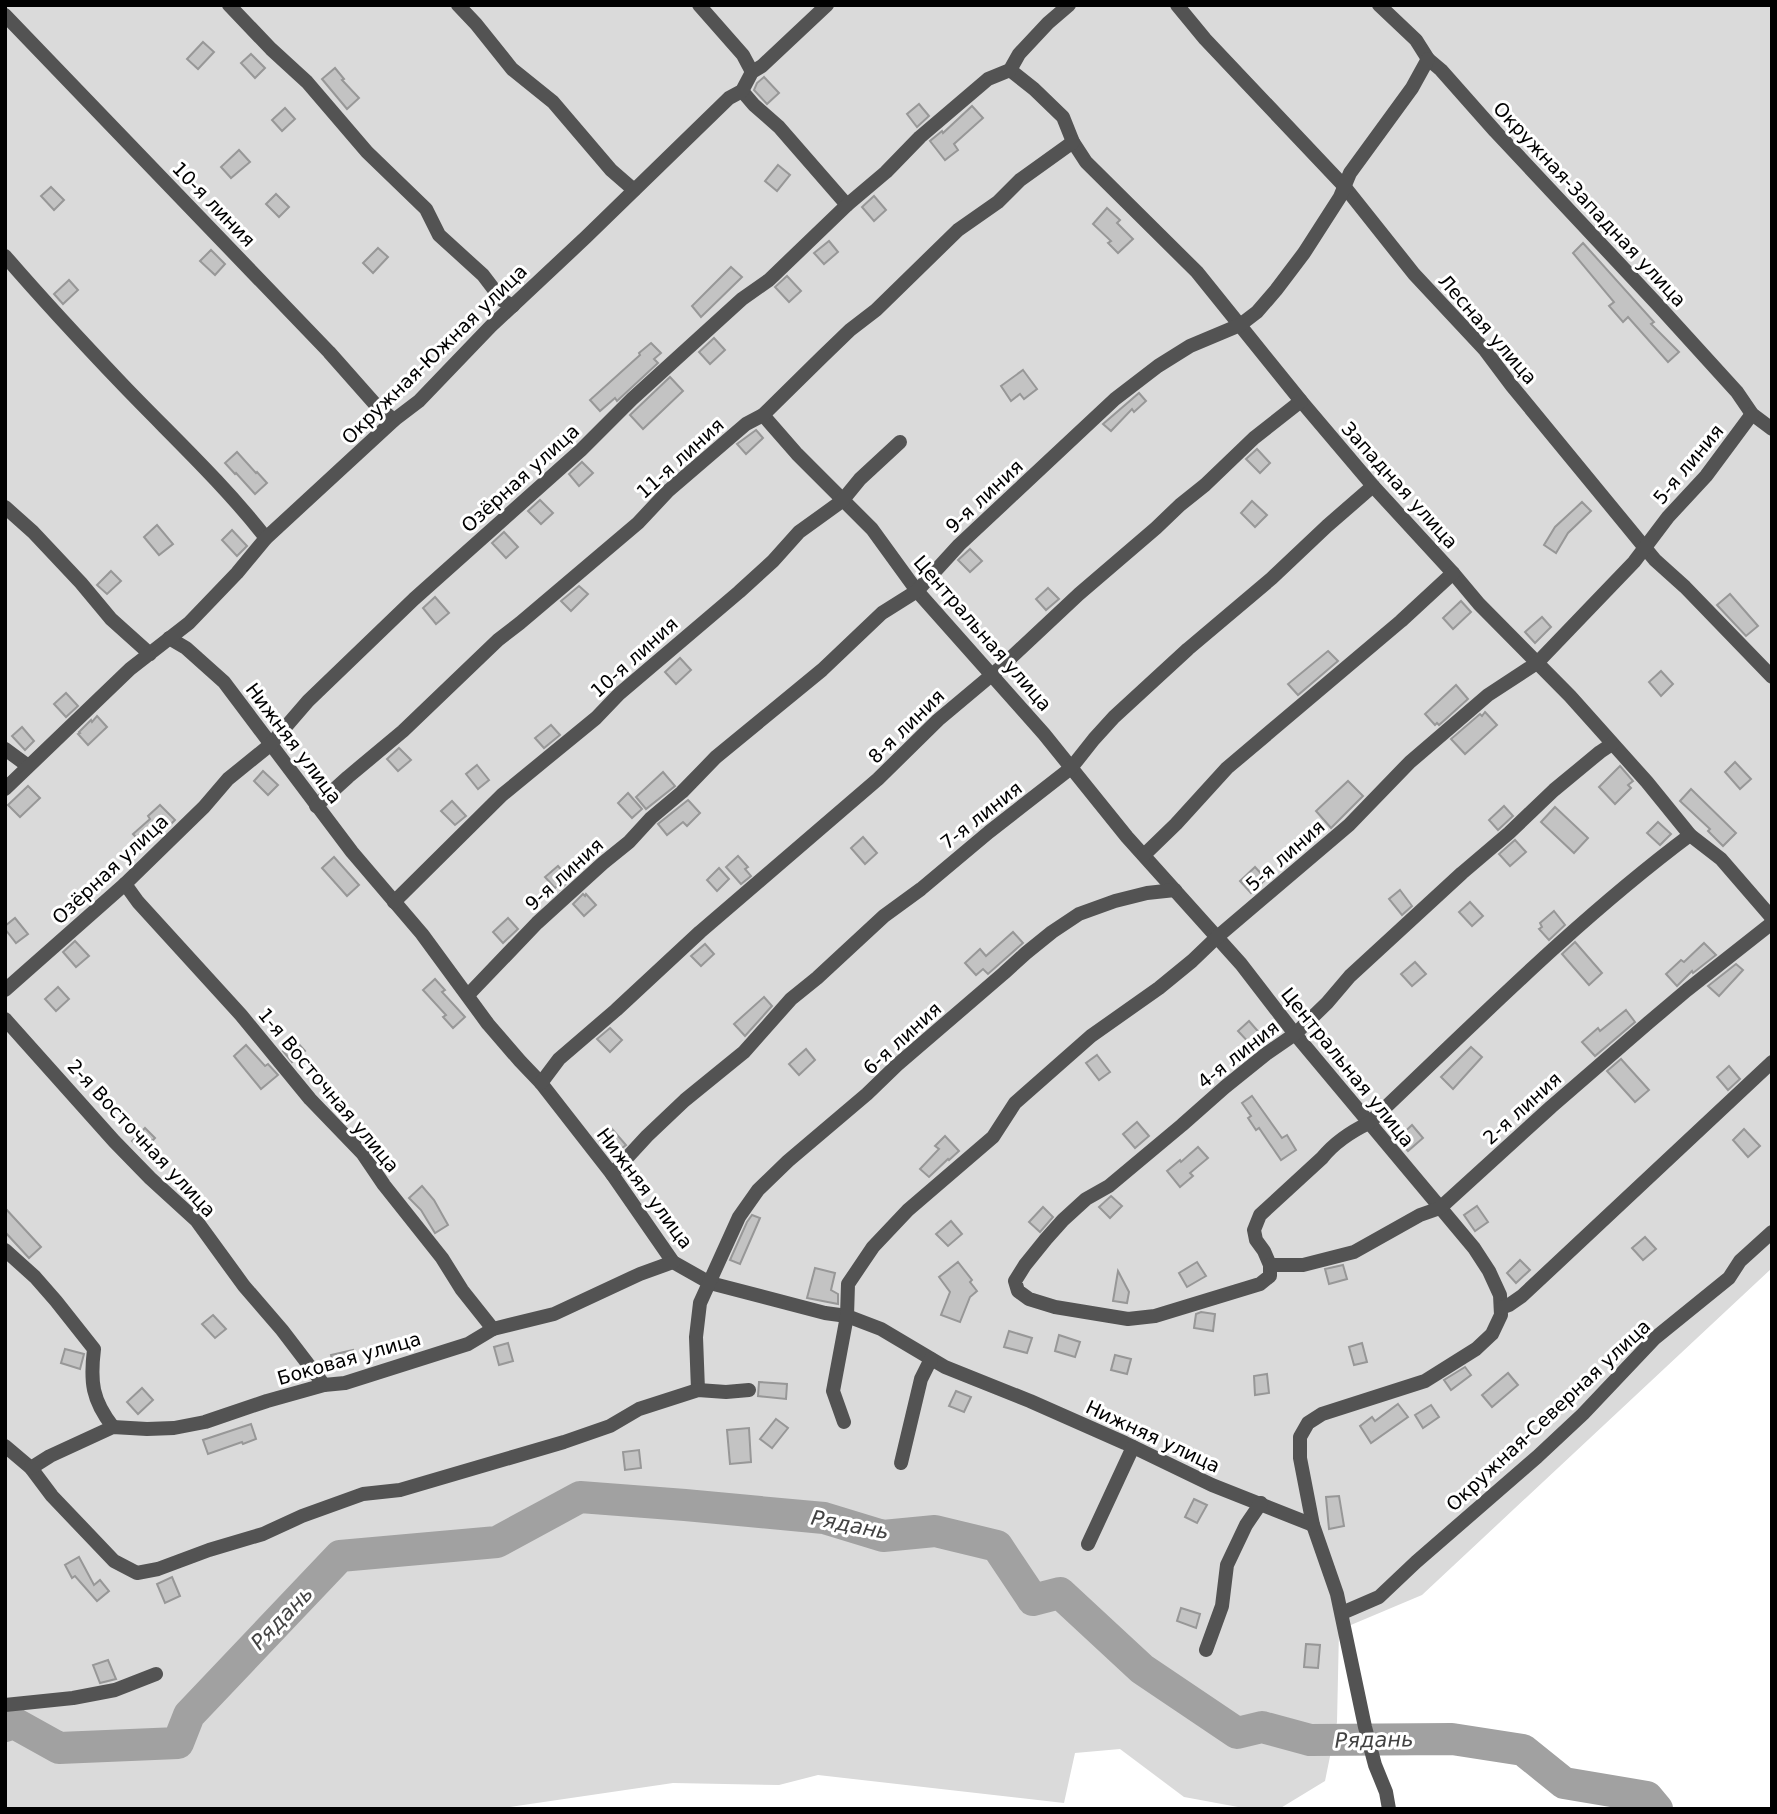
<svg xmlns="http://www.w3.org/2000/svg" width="1777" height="1814" font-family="'DejaVu Sans',sans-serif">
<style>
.green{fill:#dadada}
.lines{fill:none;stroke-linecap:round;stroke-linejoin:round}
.river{stroke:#a1a1a1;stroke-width:32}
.building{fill:#c3c3c3;stroke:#979797;stroke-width:2}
.minor{stroke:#535353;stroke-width:14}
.labels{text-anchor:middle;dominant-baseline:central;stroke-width:6;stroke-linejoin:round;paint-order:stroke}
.street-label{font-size:19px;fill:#000;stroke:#fff}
.water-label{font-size:21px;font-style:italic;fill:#424242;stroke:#fff}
</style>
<rect width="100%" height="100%" fill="#fff"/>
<polygon class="green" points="5,5 1772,5 1772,1268 1422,1595 1339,1630 1337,1722 1325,1781 1279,1809 1249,1809 1184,1797 1120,1749 1075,1753 1064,1803 818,1775 779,1785 673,1783 496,1809 5,1809"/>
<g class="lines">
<polyline class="river" points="5,1726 14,1723 59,1748 178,1743 189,1715 340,1556 497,1542 580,1497 685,1505 824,1518 883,1536 935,1531 997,1546 1033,1600 1060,1593 1142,1669 1237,1733 1262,1727 1310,1740 1452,1739 1523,1750 1564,1783 1647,1797 1657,1809"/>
</g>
<g class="building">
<polygon points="203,42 214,52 198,69 187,59"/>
<polygon points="251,54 265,68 255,78 241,63"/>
<polygon points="335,68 344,79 342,80 359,98 347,109 322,79"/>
<polygon points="764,77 779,93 767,104 754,90 757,83"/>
<polygon points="919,104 929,116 917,127 907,114"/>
<polygon points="972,106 983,118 954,144 958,150 945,160 930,141 942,131 943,133"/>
<polygon points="285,108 295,119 282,131 272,120"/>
<polygon points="239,150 250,162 231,178 221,167"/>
<polygon points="778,165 790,175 777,191 765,181"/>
<polygon points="51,187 64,200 54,210 41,196"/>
<polygon points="276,194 289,207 279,217 266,204"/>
<polygon points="874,196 886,210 874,221 862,207"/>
<polygon points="1107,208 1120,220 1117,223 1133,239 1118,253 1108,243 1111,241 1093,224"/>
<polygon points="829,241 838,252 824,264 814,253"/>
<polygon points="1583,243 1654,322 1651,324 1679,352 1668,362 1628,317 1623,322 1609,306 1614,302 1573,253"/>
<polygon points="378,248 388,257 373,273 363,263"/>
<polygon points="211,250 225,264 215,275 200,261"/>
<polygon points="731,267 742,277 701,317 692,306"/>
<polygon points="787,276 801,291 789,302 775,287"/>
<polygon points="69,280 78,290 63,304 54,294"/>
<polygon points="714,338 725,350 710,364 699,352"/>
<polygon points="651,343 661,353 654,359 658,363 617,401 615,398 600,411 590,400 640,355 639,353"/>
<polygon points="1023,370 1037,389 1024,399 1020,394 1011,401 1001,386"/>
<polygon points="670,377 683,391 643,429 630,415"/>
<polygon points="1139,393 1146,401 1134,412 1132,409 1111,431 1103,424"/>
<polygon points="756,430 763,438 746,454 737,444"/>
<polygon points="1257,449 1270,463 1260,473 1246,459"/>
<polygon points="237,452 256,473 257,472 267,483 255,494 236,473 235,474 225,463"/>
<polygon points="582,462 593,473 579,486 569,474"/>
<polygon points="540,500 553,513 541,524 528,511"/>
<polygon points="1252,501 1267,515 1255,527 1241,513"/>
<polygon points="1582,502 1591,511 1568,533 1556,553 1544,545 1555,527"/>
<polygon points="157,525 173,544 159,555 144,537"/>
<polygon points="232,530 247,546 237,556 222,540"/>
<polygon points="504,532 518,547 506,558 492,543"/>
<polygon points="970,549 982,561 970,572 958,560"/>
<polygon points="111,571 121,581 107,594 97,585"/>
<polygon points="579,586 588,594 571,611 561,601"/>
<polygon points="1048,588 1059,599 1046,610 1036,599"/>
<polygon points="1730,594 1758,626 1746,636 1717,605"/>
<polygon points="435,597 449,613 436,624 423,608"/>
<polygon points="1461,601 1471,612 1453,629 1443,618"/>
<polygon points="1542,617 1551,627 1535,643 1525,632"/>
<polygon points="1328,651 1338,661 1298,695 1288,684"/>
<polygon points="680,658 691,670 676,684 665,672"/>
<polygon points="1661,671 1673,684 1661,696 1649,682"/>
<polygon points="1456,685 1468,699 1439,725 1437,723 1435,725 1425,714"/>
<polygon points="66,693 78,706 66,717 54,704"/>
<polygon points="1485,712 1497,725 1465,754 1451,739 1480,714 1482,716"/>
<polygon points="97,716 107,727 88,745 78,734 80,733 79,732 91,720 92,722"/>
<polygon points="551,725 560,735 544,748 535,738"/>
<polygon points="22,727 34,741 25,750 12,736"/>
<polygon points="399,748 411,760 398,771 387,759"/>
<polygon points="1735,762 1751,779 1740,789 1725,772"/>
<polygon points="477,765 489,780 478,789 466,774"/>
<polygon points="1620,766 1633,781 1628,785 1631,788 1615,804 1599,787"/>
<polygon points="263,771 278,785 268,795 254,781"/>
<polygon points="663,772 675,786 646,809 636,797"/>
<polygon points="1348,781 1363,796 1331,828 1316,811"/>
<polygon points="28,786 40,798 20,817 8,805"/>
<polygon points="1691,789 1736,833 1723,846 1708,831 1710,829 1680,801"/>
<polygon points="628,793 642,809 632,818 618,803"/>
<polygon points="688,800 700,813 687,826 683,822 667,835 658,824"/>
<polygon points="452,801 466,816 455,825 441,811"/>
<polygon points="160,805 175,820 163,832 160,829 143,845 133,834 150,819 148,816"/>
<polygon points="1504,806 1513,816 1498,830 1489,820"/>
<polygon points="1555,807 1588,838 1574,853 1541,822"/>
<polygon points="1658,822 1671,834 1660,845 1647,833"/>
<polygon points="863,837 877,853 865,864 851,848"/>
<polygon points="1515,840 1526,852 1510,866 1499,854"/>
<polygon points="738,856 748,867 745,869 751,876 741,884 726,867"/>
<polygon points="334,857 359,885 347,896 322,868"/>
<polygon points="558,866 570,880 560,889 557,886 555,888 545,877"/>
<polygon points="1255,867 1266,879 1251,893 1240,881"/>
<polygon points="719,868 729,879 717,891 707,880"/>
<polygon points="1400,890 1412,906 1402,915 1389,899"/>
<polygon points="583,894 585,896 586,894 596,905 584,916 573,904"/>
<polygon points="1470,902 1483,916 1472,926 1459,912"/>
<polygon points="1554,911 1565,925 1549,940 1539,929 1542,927 1540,923"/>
<polygon points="15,918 28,934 16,943 5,929 5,926"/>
<polygon points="508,918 518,929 503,943 493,932"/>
<polygon points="1013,932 1023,943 988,974 983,969 976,975 965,963 980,949 986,956"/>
<polygon points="75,941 89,956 76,967 63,952"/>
<polygon points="1575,942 1602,973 1589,985 1562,954"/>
<polygon points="1704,943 1716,955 1693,973 1692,971 1677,986 1666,974 1681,960 1684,962"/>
<polygon points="705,944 714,954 701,966 691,956"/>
<polygon points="1415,962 1426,974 1412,986 1401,974"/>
<polygon points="1736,964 1743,970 1719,996 1708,986"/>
<polygon points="435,979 445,990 442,992 465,1017 453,1028 443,1017 446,1015 423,990"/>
<polygon points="58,987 69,999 56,1011 45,999"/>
<polygon points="764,997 772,1006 745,1036 734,1024"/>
<polygon points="1626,1010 1635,1022 1595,1056 1582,1042 1598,1028 1600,1031"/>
<polygon points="1249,1021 1262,1036 1251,1045 1238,1031"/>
<polygon points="610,1028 622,1040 610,1052 597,1039"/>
<polygon points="295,1040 305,1051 292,1062 283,1051"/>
<polygon points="246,1045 265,1066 268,1064 278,1075 261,1089 234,1056"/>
<polygon points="1471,1047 1482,1057 1453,1089 1441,1077"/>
<polygon points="806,1049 815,1060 799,1075 789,1064"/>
<polygon points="1097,1055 1110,1072 1099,1080 1086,1063"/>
<polygon points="1621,1059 1649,1090 1635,1102 1607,1071"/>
<polygon points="1729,1066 1740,1079 1728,1090 1717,1077"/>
<polygon points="1252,1096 1282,1138 1287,1135 1296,1150 1281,1160 1259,1128 1256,1130 1248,1118 1251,1116 1242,1103"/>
<polygon points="1137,1122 1149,1136 1135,1148 1123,1134"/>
<polygon points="1412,1125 1423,1138 1408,1151 1397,1139"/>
<polygon points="145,1128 155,1138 142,1151 132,1141"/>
<polygon points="612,1129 626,1145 613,1155 600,1140"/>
<polygon points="1744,1129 1760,1146 1748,1157 1733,1140"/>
<polygon points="945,1136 959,1151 949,1160 948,1159 929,1177 920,1169 939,1149 935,1146"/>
<polygon points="1198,1147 1208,1158 1190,1173 1193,1176 1180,1187 1167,1171 1180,1160 1181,1162"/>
<polygon points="422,1186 434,1200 448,1225 435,1233 421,1210 409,1198"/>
<polygon points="1111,1196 1122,1206 1110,1218 1099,1207"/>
<polygon points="1477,1206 1488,1222 1475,1231 1464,1215"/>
<polygon points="1043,1207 1053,1217 1040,1232 1029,1222"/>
<polygon points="5,1208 41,1247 29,1258 5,1232"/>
<polygon points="752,1215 760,1218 740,1264 730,1260 747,1222"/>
<polygon points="951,1221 962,1234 948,1246 936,1234"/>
<polygon points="1645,1237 1656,1249 1643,1260 1632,1248"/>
<polygon points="1520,1260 1530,1270 1516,1283 1507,1273"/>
<polygon points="958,1262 972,1280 970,1282 977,1291 970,1297 960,1322 941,1315 950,1292 939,1277"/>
<polygon points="1197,1262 1206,1276 1187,1287 1179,1273"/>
<polygon points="1343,1265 1347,1279 1329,1284 1325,1269"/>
<polygon points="815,1268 835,1273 831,1290 838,1294 838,1304 807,1298"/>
<polygon points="1118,1271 1129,1292 1127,1303 1113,1301"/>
<polygon points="1201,1312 1215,1314 1213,1331 1194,1328 1196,1314"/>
<polygon points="213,1315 226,1329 215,1338 202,1324"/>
<polygon points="1009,1331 1032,1338 1027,1353 1004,1347"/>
<polygon points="1059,1335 1080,1342 1075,1357 1055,1351"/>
<polygon points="508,1343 513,1361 499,1365 494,1347"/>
<polygon points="1362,1343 1367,1362 1354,1365 1349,1347"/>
<polygon points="65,1349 84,1354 80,1369 61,1363"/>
<polygon points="353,1350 356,1364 334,1369 331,1355"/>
<polygon points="1115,1355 1131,1359 1127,1374 1111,1370"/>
<polygon points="1465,1367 1471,1375 1451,1390 1444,1380"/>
<polygon points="1508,1373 1518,1385 1492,1407 1482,1395"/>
<polygon points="1267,1374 1269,1393 1255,1395 1254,1376"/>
<polygon points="759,1382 787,1384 786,1399 758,1396"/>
<polygon points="142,1388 153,1400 138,1414 127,1402"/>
<polygon points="956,1391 971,1397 964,1412 949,1406"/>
<polygon points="1398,1404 1408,1417 1371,1443 1360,1426 1372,1417 1375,1421"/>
<polygon points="1431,1405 1439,1417 1423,1428 1415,1415"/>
<polygon points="776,1419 788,1428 772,1448 760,1439"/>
<polygon points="251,1424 256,1439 243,1444 242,1442 208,1454 203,1440"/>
<polygon points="749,1428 751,1462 730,1464 727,1430"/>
<polygon points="639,1450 641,1468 625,1470 623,1452"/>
<polygon points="1339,1496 1344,1526 1329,1529 1326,1497"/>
<polygon points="1194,1499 1207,1505 1197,1523 1185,1517"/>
<polygon points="79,1557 94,1585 100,1580 109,1591 97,1601 75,1576 72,1578 65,1565"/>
<polygon points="172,1577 180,1596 165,1603 157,1584"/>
<polygon points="1181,1608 1200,1614 1196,1628 1177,1621"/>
<polygon points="1306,1644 1320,1645 1318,1668 1304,1667"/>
<polygon points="108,1660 116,1679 100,1683 93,1665"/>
</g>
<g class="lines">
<g class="minor">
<polyline points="229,5 271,49 307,82 367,152 426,209 439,235 483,275 502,300 513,306"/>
<polyline points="458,5 476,24 512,69 553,102 611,170 634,190"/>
<polyline points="699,5 743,55 752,72"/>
<polyline points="1177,5 1205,39 1344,186 1414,274 1485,350 1512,386 1655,560 1685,587 1772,677"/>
<polyline points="1379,5 1416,40 1428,59 1441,70 1495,131 1657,304 1737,392 1752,414 1772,429"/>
<polyline points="5,15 329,352 375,404 394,420"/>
<polyline points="1010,70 1034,89 1063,117 1073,142 1086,162 1197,272 1301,401 1373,486 1453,573 1479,604 1570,696 1647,782 1690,835 1721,859 1772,918"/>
<polyline points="742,91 754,105 779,127 847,205"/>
<path d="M5,256C43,300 83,343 124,386C172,436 223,483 266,538"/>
<polyline points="763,415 797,454 872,529 917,591 1044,734 1127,837 1241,964 1295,1034 1474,1248 1489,1271 1500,1295 1501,1315 1492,1334 1476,1349 1425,1381 1322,1414 1308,1423 1300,1437 1300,1458 1313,1525 1337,1594 1365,1727 1375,1765 1386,1792 1389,1809"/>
<polyline points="5,507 33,532 81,583 111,619 150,654"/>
<polyline points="169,638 186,648 224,682 352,852 422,934 488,1024 520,1061 541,1083 612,1174 673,1262 710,1283 825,1313 847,1316 881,1329 945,1367 1030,1401 1125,1443 1212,1485 1313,1525"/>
<path d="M1612,744L1600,752L1554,790L1509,833L1462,873L1350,976L1327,1003L1295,1034L1266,1054L1225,1087L1182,1125L1109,1186L1086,1199L1063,1220L1046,1239L1025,1265L1015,1281L1018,1291L1029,1299L1055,1307L1128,1319L1155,1316L1260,1284L1270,1276V1265L1264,1251L1256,1240L1254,1230L1260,1215L1322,1158C1335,1142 1350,1132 1369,1123C1473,1025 1575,921 1690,835"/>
<polyline points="5,749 28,766"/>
<polyline points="5,789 130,669 189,623 237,573 266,538 394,420 419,401 491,326 586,237 729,98 742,91 752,72 762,66 827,5"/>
<polyline points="316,806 348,777 403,731 498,640 520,623 638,523 668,491 746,424 763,415 822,357 850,330 876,310 958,230 998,202 1020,180 1073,142"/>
<polyline points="1144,855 1176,824 1227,768 1401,621 1453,573"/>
<polyline points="125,884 138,902 241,1015 310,1099 363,1154 384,1185 442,1258 462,1290 493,1329"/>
<polyline points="394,902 502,795 596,718 619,694 739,592 773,561 799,532 842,501 860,479 900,442"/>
<polyline points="5,990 125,884 204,807 228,779 270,745 308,701 414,599 581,450 632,399 742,299 769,280 847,205 886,172 920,137 988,79 1010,70 1019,54 1048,23 1069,5"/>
<polyline points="468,995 537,923 603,863 629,842 651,818 682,792 716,757 822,670 882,613 917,591 959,545 1115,399 1158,366 1190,346 1240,325 1257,312 1276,290 1304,253 1340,197 1350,173 1412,88 1428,59"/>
<polyline points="5,1019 114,1141 150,1178 196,1220 244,1286 282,1330 324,1385"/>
<polyline points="541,1083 559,1059 616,1010 700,932 878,779 938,720 1000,668 1079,594 1156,528 1180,505 1205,485 1254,438 1301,401"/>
<polyline points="612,1174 647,1136 685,1100 744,1052 791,999 817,978 884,916 921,889 989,832 1071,768 1094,739 1114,717 1188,649 1272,578 1327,526 1373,486"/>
<path d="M5,1250L35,1277L56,1301L94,1349C90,1382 92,1400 113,1427"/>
<polyline points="1270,1265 1303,1265 1354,1252 1420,1215 1440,1208 1551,1107 1648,1023 1687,990 1772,923"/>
<polyline points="1501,1308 1509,1305 1522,1296 1772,1062"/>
<polyline points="698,1390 696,1337 700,1303 739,1217 758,1190 788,1161 867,1094 897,1065 1004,973 1026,953 1052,932 1079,914 1115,901 1147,893 1175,890"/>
<polyline points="844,1422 833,1391 847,1316 848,1284 873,1247 908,1210 993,1137 1015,1103 1091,1036 1159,988 1192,961 1216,938 1349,825 1410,762 1488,695 1537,663 1634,562 1668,517 1706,476 1752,414"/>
<polyline points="5,1446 31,1468 52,1496 114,1561 137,1573 158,1569 209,1550 263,1534 302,1516 363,1494 400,1490 564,1442 610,1426 639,1409 698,1390 726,1392 749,1390"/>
<polyline points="901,1463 921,1379 931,1359"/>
<polyline points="31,1468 50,1456 113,1427 147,1429 174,1428 205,1422 267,1401 324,1385 345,1383 468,1344 493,1329 554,1314 640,1274 673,1262"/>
<polyline points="1088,1544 1133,1447"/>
<polyline points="1342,1613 1379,1597 1416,1562 1537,1457 1583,1414 1655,1338 1729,1278 1740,1261 1772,1232"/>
<polyline points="1206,1650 1222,1606 1227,1565 1246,1525 1261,1503"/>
<polyline points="5,1705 73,1698 115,1690 156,1674"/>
</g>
</g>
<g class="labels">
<g class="street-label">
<text transform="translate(214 204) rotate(46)">10-я линия</text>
<text transform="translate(1590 204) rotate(47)">Окружная-Западная улица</text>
<text transform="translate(1488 329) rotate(49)">Лесная улица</text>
<text transform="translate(434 354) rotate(-44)">Окружная-Южная улица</text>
<text transform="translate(680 458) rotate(-42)">11-я линия</text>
<text transform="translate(1688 464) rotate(-50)">5-я линия</text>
<text transform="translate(520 478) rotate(-42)">Озёрная улица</text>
<text transform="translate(1400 485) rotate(48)">Западная улица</text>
<text transform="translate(984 496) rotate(-43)">9-я линия</text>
<text transform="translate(983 633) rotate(49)">Центральная улица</text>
<text transform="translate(634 657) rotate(-42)">10-я линия</text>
<text transform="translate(906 726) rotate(-44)">8-я линия</text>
<text transform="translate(294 743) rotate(53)">Нижняя улица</text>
<text transform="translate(981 815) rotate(-38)">7-я линия</text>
<text transform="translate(1285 855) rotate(-41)">5-я линия</text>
<text transform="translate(110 869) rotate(-43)">Озёрная улица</text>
<text transform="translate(564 874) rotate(-42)">9-я линия</text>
<text transform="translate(902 1038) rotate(-42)">6-я линия</text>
<text transform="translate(1238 1054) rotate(-38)">4-я линия</text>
<text transform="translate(1348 1067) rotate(51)">Центральная улица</text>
<text transform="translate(329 1090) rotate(50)">1-я Восточная улица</text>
<text transform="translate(1522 1108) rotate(-42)">2-я линия</text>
<text transform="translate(142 1138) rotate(47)">2-я Восточная улица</text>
<text transform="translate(645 1188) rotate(53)">Нижняя улица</text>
<text transform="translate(349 1358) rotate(-16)">Боковая улица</text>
<text transform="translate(1548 1415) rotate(-43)">Окружная-Северная улица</text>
<text transform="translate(1153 1436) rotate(25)">Нижняя улица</text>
</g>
<g class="water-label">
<text transform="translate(850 1525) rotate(11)">Рядань</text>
<text transform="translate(282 1618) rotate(-46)">Рядань</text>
<text transform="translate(1374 1740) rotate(-1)">Рядань</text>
</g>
</g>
<rect width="1777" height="1814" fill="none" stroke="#000000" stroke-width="14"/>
</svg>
